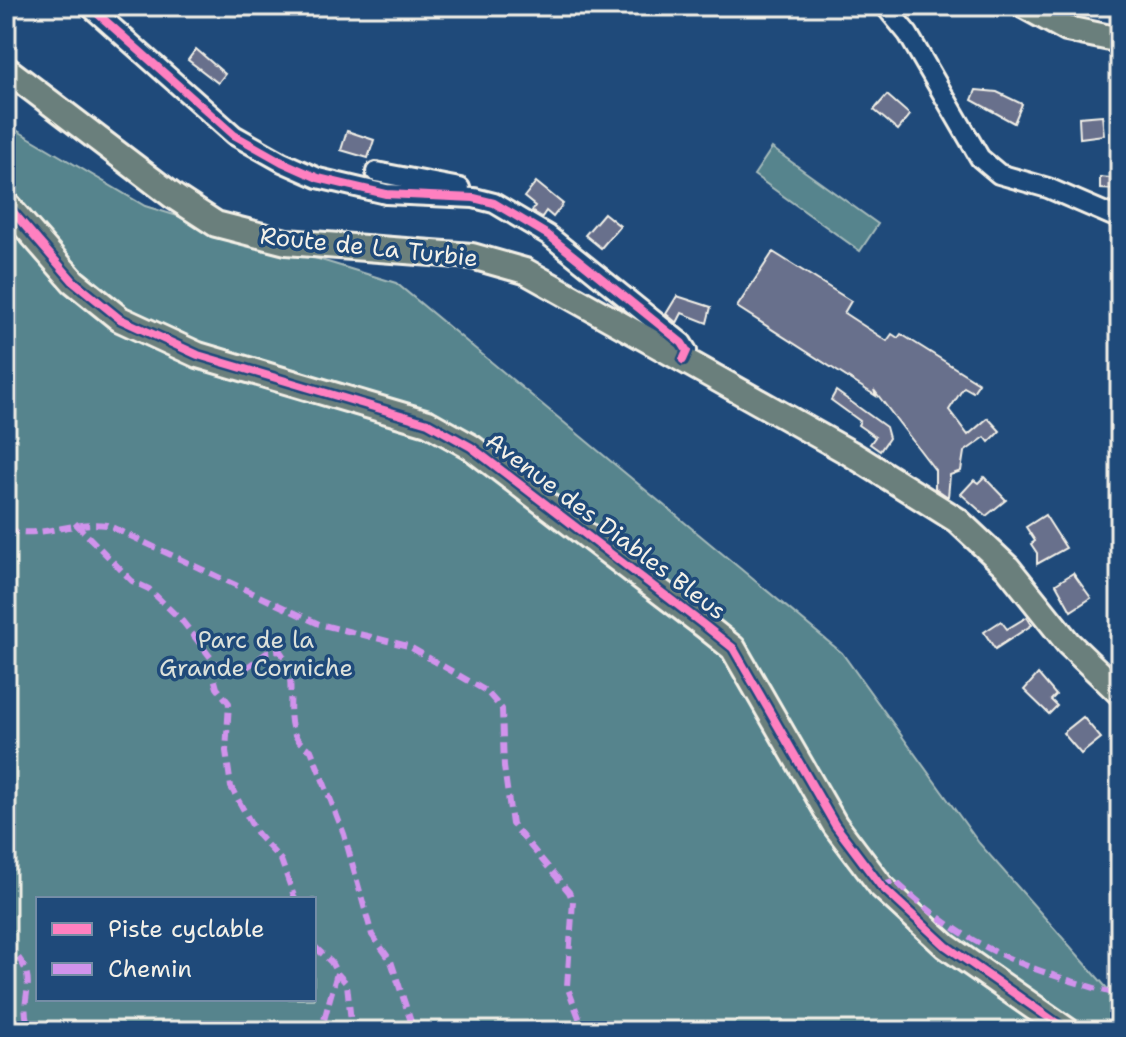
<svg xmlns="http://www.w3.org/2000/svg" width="1126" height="1037" font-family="'Shantell Sans',sans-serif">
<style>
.green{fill:#56848d;stroke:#a5baba;stroke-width:2;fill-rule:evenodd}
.building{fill:#686f8c;stroke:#f4f1e8;stroke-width:2}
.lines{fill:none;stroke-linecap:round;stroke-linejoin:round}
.minor-casing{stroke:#f4f1e8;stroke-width:24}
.major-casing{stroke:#f4f1e8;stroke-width:30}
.minor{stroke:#1f4a7a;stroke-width:18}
.major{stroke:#6b7f7c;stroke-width:24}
.quiet{stroke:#d193ec;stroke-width:6;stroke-dasharray:12 6;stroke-linecap:butt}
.cycleway-casing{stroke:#1f4a7a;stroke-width:13}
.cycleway{stroke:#ff80c0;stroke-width:8}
.labels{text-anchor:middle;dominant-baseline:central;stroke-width:7;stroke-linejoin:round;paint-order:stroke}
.street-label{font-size:24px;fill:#f4f1e8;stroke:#1f4a7a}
.park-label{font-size:24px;fill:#dce1da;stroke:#1f4a7a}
</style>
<rect width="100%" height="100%" fill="#1f4a7a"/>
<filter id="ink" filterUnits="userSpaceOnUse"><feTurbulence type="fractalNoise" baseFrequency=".0125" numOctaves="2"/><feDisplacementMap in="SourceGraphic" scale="16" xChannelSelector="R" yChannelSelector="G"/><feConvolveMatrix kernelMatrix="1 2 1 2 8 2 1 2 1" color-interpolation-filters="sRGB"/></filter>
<g filter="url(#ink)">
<g class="green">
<path d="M6,124L145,206L396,283L842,653L979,843L1120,1003V1031H6ZM38,899H314V999H38Z"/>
<polygon points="772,148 878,224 860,251 754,175"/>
</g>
<g class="building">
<polygon points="196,49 225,74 218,83 188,60"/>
<polygon points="976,90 997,92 1022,104 1014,123 972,100"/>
<polygon points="887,95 910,115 898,130 874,110"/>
<polygon points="1102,115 1104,135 1080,138 1079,117"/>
<polygon points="347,131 374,140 368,158 341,150"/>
<polygon points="1100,177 1120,179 1120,190 1100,189"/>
<polygon points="536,182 563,204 553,217 546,211 542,217 532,211 535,206 524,197"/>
<polygon points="604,213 620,226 601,248 585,235"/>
<polygon points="773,252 851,301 844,313 887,341 892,334 898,338 901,334 979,383 973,392 964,387 949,410 968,435 988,418 1000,431 989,442 985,437 964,452 961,471 950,475 948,497 935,488 935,470 874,390 876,396 737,307"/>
<polygon points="677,296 711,307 707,323 682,313 677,323 666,314"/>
<polygon points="836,391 886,427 889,438 880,451 870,444 875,437 858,425 860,421 831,400"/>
<polygon points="984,477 1006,500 986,516 961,494 974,480 978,483"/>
<polygon points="1045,515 1066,548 1037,564 1037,553 1031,544 1035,541 1026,527"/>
<polygon points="1073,573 1091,598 1071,611 1056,584"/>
<polygon points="1027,617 1032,625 995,649 984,632 1001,621 1007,629"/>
<polygon points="1038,674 1056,695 1051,700 1057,706 1049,714 1024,690"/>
<polygon points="1083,717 1101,738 1081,754 1063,733"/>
</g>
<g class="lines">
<g class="minor-casing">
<g id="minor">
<polyline points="89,6 234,135 282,162 318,178 386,194 474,198 494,203 548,235 682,343 687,351 683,360"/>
<polyline points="885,6 908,34 980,158 999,174 1048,188 1120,219"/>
<polyline points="376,172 460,188"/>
</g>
</g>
<g class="major-casing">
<g id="major">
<polyline points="1025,6 1067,29 1120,40"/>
<polyline points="6,69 173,196 216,224 286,242 472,256 525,271 850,453 957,520 1008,568 1068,643 1120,693"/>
<polyline points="6,204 73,281 120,319 198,355 428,423 471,447 704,625 733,648 835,825 881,886 946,946 1068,1031"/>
</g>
</g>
<use href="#minor" class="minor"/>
<use href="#major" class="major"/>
<g class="quiet">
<path d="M75,523L132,581L149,589L183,622L222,672L243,670L268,652L280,651C305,684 272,731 311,750L344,834L372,935L391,961L414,1031"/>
<path d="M6,529C40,540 72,520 107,525L319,624L408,646L486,691L502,709L504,767L512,824L569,892L573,901L567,986L584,1031"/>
<polyline points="210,663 217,688 229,703 226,751 231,787 257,834 281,860 295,899"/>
<path d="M881,886L895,881C969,949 1024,969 1120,995"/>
<path d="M6,945C48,982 13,995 31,1031"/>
<polyline points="314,946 331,962 337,973 321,1031"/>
<polyline points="337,973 347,984 352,1031"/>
</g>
<g class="cycleway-casing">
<g id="cycleway">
<polyline points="89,6 234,135 282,162 318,178 386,194 474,198 494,203 548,235 682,343 687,351 683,360"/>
<polyline points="6,204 73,281 120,319 198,355 428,423 471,447 704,625 733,648 835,825 881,886 946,946 1068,1031"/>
</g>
</g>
<use href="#cycleway" class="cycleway"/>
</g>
</g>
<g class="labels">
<g class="street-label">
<text transform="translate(369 247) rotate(6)">Route de La Turbie</text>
<text transform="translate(606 526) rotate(37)">Avenue des Diables Bleus</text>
</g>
<g class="park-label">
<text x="256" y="640">Parc de la<tspan x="256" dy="28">Grande Corniche</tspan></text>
</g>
</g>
<rect width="1126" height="1037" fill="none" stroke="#1f4a7a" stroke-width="32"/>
<rect x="16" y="16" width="1094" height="1005" fill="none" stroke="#f4f1e8" stroke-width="3" filter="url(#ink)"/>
<rect x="36" y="897" width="280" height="104" fill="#1f4a7a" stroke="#748da6" stroke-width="2"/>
<rect x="52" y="923" width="40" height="12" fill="#ff80c0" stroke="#748da6" stroke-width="2"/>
<text x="108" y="937" font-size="24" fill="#f4f1e8">Piste cyclable</text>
<rect x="52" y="963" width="40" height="12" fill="#d193ec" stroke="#748da6" stroke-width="2"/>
<text x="108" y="977" font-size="24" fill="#f4f1e8">Chemin</text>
</svg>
